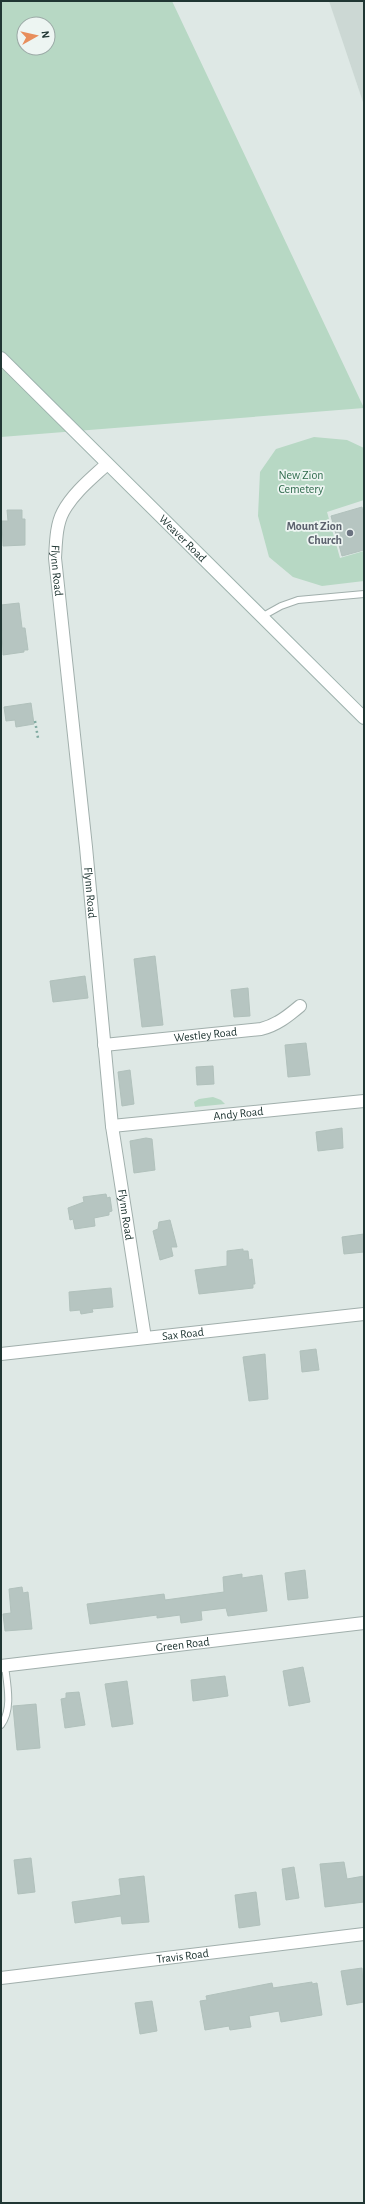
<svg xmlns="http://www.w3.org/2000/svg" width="365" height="2204" font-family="'Alegreya Sans',sans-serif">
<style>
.built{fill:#ccd8d4}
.green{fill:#b7d8c4;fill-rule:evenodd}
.building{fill:#b6c5c1;stroke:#b1c1bc}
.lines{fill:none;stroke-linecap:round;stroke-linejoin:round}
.service-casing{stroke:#a1afac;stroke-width:8}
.minor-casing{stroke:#a1afac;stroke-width:14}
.secondary-casing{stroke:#9eb3ae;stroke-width:14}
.path{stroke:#80aaa1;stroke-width:2.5;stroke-dasharray:2 3;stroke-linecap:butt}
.service{stroke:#fff;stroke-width:6}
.minor{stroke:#fff;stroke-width:12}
.secondary{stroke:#fff;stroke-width:12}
.worship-dot{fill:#6b7280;stroke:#edf5f2;stroke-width:1.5}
.labels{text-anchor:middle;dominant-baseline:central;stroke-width:3.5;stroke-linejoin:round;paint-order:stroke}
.park-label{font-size:12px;fill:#2e6a4c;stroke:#edf5f2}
.worship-label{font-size:12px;font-weight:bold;fill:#5b616d;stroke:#edf5f2;text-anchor:end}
.street-label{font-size:12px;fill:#203633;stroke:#edf5f2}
</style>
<rect width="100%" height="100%" fill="#dee8e5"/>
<polygon class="built" points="329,1 364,1 364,105"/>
<g class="green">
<path d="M1,1H172L364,408L1,437ZM24,24H48V48H24Z"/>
<polygon points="314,437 347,440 364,448 364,500 327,512 340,558 364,551 364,581 322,586 293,577 269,557 258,516 260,472 276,449"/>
<polygon points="213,1097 221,1100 225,1104 195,1107 194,1102 199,1099"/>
</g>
<g class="building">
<polygon points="362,507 364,517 364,550 342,556 331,516"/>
<polygon points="7,510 22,510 22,519 25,519 25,545 3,546 2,521 8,521"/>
<polygon points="19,603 22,628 25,628 28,650 24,650 24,652 3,655 1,605"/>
<polygon points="31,703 34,724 16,727 15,720 6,721 4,707"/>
<polygon points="155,956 163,1025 142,1027 134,959"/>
<polygon points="85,976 88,998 53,1002 50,981"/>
<polygon points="248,988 250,1016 234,1017 231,990"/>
<polygon points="306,1043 310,1075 288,1077 285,1045"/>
<polygon points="213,1066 214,1084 197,1085 196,1067"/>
<polygon points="130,1070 134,1104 122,1106 118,1072"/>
<polygon points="342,1128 343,1148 318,1151 316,1132"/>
<polygon points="146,1138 152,1139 155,1170 134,1173 130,1141"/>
<polygon points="106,1194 107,1198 110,1197 112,1211 109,1212 109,1215 94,1218 95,1226 75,1229 73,1219 70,1220 68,1208 84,1202 83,1197"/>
<polygon points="170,1220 177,1247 171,1247 173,1256 160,1260 153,1231 158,1229 159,1222"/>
<polygon points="364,1234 364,1252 344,1254 342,1237"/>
<polygon points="243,1249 243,1251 248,1251 249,1260 252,1259 255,1284 253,1284 253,1288 199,1294 195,1270 227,1266 227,1251"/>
<polygon points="111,1288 113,1307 92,1309 93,1312 81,1314 80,1310 70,1311 69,1292"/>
<polygon points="316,1349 319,1370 302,1372 300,1351"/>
<polygon points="265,1354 268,1399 249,1401 243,1357"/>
<polygon points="305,1570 308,1598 288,1600 285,1573"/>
<polygon points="242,1574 242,1578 262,1575 267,1611 228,1616 226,1608 201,1611 202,1620 181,1623 180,1615 157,1618 157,1615 90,1624 87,1604 164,1594 165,1600 224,1592 223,1577"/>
<polygon points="22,1587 23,1593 28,1592 32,1629 5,1631 3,1614 11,1613 9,1589"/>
<polygon points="303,1667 310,1702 289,1706 283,1671"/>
<polygon points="225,1676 228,1696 193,1701 191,1680"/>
<polygon points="127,1681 133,1724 112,1727 105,1684"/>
<polygon points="79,1692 85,1725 65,1728 61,1699 66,1698 66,1693"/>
<polygon points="36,1704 40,1748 17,1750 13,1706"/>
<polygon points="31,1858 35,1892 18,1894 14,1860"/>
<polygon points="344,1862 347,1879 364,1876 364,1902 325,1907 320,1864"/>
<polygon points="294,1867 299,1898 286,1900 282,1869"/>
<polygon points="144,1876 149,1922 122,1924 121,1916 75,1923 72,1902 121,1895 119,1879"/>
<polygon points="256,1892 260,1925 239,1928 235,1895"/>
<polygon points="362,1968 364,2002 347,2005 341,1971"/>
<polygon points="312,1982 312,1984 317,1983 322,2015 281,2022 279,2011 249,2016 251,2027 230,2030 229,2026 205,2030 200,2001 207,2000 206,1996 272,1983 273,1988"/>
<polygon points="152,2001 157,2031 140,2034 135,2003"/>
</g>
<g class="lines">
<g class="service-casing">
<g id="service">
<polyline points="263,616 281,606 298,600 364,594"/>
<path d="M1,1725C13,1709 7,1684 5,1666"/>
</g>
</g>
<g class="minor-casing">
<g id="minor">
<path id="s1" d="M107,464C92,478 73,493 63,512C56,525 56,543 55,558L86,847L112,1126L145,1338"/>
<path id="s2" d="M104,1045L261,1029C277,1025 288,1016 300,1006"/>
<path id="s3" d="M112,1126L364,1101"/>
<path id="s4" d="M1,1354L364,1314"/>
<path id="s5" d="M1,1666L364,1623"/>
<path id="s6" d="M1,1978L364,1934"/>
</g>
</g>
<g class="secondary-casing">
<g id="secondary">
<path id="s7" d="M1,358L364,718"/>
</g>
</g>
<polyline class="path" points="35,721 38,738"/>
<use href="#service" class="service"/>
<use href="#minor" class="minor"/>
<use href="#secondary" class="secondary"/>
</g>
<circle class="worship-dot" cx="350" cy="533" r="4"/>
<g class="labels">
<g class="park-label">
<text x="301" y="475">New Zion<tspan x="301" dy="14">Cemetery</tspan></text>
</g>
<g class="worship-label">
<text x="342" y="526">Mount Zion<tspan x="342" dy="14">Church</tspan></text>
</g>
<g class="street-label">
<text stroke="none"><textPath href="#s7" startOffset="256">Weaver Road</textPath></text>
<text stroke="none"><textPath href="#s1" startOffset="125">Flynn Road</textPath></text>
<text stroke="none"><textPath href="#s1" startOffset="449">Flynn Road</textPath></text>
<text stroke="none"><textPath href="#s2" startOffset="102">Westley Road</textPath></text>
<text stroke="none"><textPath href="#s3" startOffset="127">Andy Road</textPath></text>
<text stroke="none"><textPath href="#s1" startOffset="773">Flynn Road</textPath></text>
<text stroke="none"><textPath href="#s4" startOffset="183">Sax Road</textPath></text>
<text stroke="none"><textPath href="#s5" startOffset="183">Green Road</textPath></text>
<text stroke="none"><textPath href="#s6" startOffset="183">Travis Road</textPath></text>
</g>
</g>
<rect width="365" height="2204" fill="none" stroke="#203633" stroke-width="4"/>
<g transform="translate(36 36) rotate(82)"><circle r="19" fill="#edf5f2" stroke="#9ba9a6"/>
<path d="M0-3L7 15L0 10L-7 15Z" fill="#e88e5c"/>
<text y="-6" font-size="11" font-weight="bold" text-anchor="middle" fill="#203633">N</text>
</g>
</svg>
